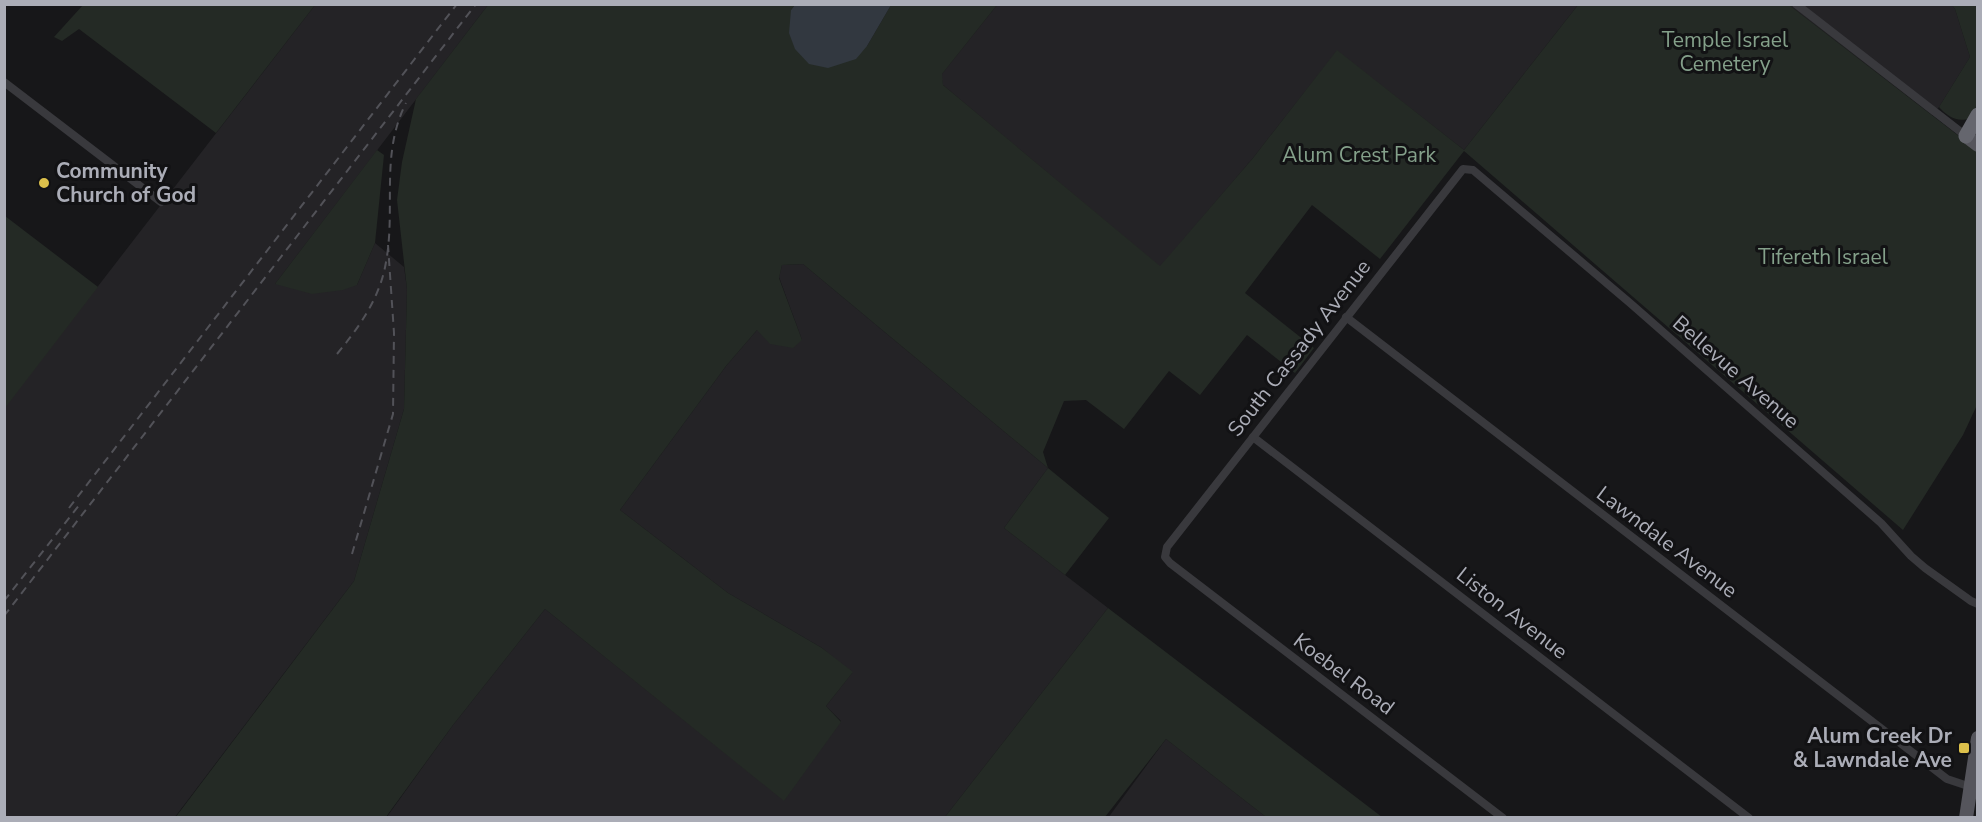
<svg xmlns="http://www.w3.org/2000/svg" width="1982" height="822" font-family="'Nunito Sans',sans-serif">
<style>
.built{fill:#242326}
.green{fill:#242a25}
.water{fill:#323840}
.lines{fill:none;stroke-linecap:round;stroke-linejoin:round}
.street{stroke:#39393d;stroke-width:8}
.primary{stroke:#55555c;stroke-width:14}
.highway{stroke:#65666e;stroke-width:15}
.rail{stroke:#525258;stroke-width:2;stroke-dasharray:8 6;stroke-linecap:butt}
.poi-dot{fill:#dcc04b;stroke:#121214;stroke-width:2}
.labels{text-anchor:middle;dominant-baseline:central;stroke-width:6;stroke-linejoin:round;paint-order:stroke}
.park-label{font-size:21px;fill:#84a08a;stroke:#121214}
.poi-label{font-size:21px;font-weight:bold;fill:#abadb7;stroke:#121214;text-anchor:start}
.street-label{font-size:21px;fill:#abadb7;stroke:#121214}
</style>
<rect width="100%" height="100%" fill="#171719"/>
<g class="built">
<polygon points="315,5 488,5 275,284 357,285 375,243 404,267 407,289 404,409 354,581 175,817 5,817 4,408"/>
<polygon points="997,5 1578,5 1464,150 1337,51 1253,158 1160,267 943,85 941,75"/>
<polygon points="1789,5 1952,5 1955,9 1970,57 1939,107 1932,115"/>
<polygon points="803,264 1048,468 1004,528 1108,608 945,817 386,818 453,725 545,609 784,800 841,721 826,706 852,673 822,648 728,593 620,510 726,366 757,330 802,340 779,277 782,265"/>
<polygon points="1166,739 1266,817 1108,818"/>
</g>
<g class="green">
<polygon points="83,5 83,4 315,5 216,133 79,29 62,41 54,37"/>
<polygon points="488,5 795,5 791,10 867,46 891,5 997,5 942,74 943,85 1160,266 1253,158 1337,50 1464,150 1578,5 1789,5 1977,150 1977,405 1963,435 1903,530 1464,151 1380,259 1312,205 1245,293 1314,348 1295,373 1247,335 1200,395 1169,371 1124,429 1086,400 1064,401 1043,452 1048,468 1109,518 1065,575 1004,528 1048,468 803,264 782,265 779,278 802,340 793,348 770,344 757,330 726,366 620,510 728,593 822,648 853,672 826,706 841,722 784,801 545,609 453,725 386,817 175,818 354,581 404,409 407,289 397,200 402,162 416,99"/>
<path d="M1952,5H1977L1978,102L1971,118C1958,123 1948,117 1939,107L1970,57L1955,9Z"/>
<polygon points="377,150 384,155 375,243 357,285 343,290 312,294 275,284"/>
<polygon points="5,216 98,287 5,408 4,216"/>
<polygon points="1108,608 1382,817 1266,817 1166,739 1105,817 945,817"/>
</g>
<polygon class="water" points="795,5 795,4 891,5 867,46 856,59 828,68 809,64 795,49 789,33 791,10"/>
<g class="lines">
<g class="street">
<polyline points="1796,4 1966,136"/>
<polyline points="4,82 161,202"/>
<polyline points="1346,317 1947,779 1971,787"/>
<polyline points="1253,437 1749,818"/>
<polyline points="1503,818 1170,563 1165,557 1167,547 1463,169 1473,170 1630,303 1881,523 1911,556 1925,568 1971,601 1978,604"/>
</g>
<g class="primary">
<polyline points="1966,136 1978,145"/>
<polyline points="1966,818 1978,738"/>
</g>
<polyline class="highway" points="1966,136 1978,115"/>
<g class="rail">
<path d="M337,354C360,326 380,298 386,262C396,208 380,154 406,103"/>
<polyline points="69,508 457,4"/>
<polyline points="352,554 393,414 394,333 388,245"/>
<polyline points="4,601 80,504"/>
<polyline points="4,616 476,4"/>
</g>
</g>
<g class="poi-dot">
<circle cx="44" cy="183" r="6"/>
<rect x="1958" y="742" width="12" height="12" rx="3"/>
</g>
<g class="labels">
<g class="park-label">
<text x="1725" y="40">Temple Israel<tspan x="1725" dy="24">Cemetery</tspan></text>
<text x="1359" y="155">Alum Crest Park</text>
<text x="1823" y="257">Tifereth Israel</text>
</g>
<g class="poi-label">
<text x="56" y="171">Community<tspan x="56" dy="24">Church of God</tspan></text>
<text x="1952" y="736" text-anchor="end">Alum Creek Dr<tspan x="1952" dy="24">&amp; Lawndale Ave</tspan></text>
</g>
<g class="street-label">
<text transform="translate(1299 348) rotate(-52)">South Cassady Avenue</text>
<text transform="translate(1736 372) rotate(41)">Bellevue Avenue</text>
<text transform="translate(1667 542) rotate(37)">Lawndale Avenue</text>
<text transform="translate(1512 613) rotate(38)">Liston Avenue</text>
<text transform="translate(1344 674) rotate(37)">Koebel Road</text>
</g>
</g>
<rect width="1982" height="822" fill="none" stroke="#abadb7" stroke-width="12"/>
</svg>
